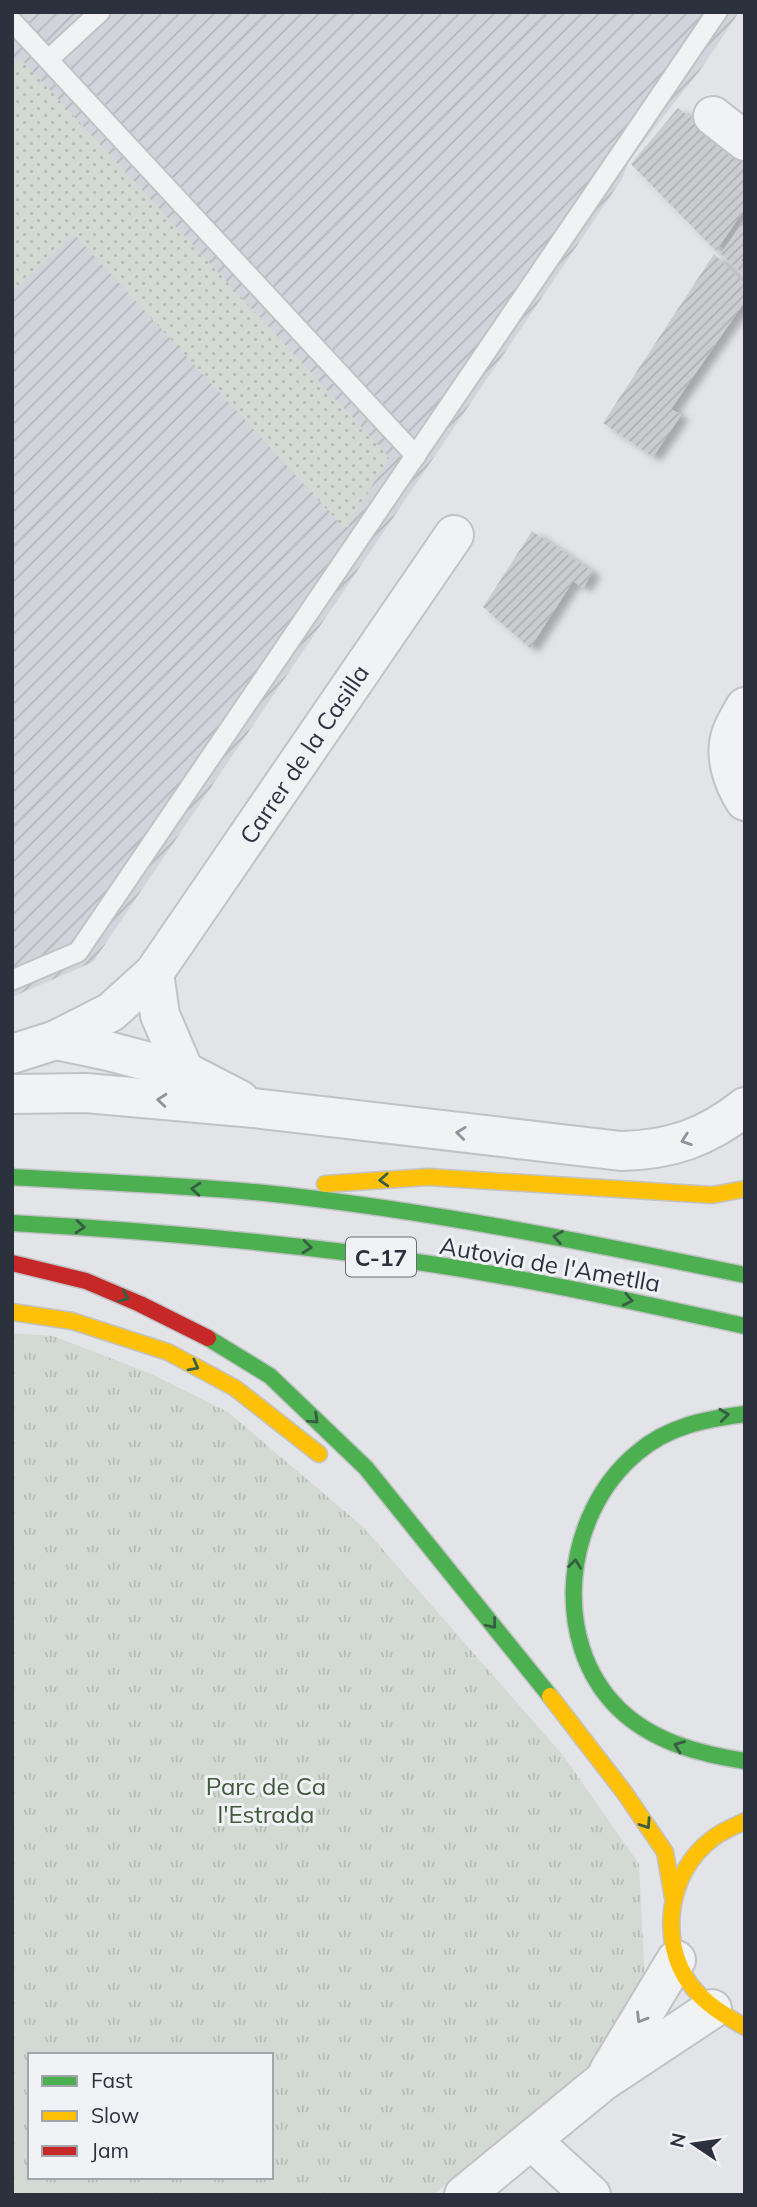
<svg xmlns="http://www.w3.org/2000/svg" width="757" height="2207" font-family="Mulish,sans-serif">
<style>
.industrial{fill:url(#industrial-furrows)}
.grass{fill:url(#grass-dots)}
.park{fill:url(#park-tufts);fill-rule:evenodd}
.building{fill:url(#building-hatch);filter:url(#shadow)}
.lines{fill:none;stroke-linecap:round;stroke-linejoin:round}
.lane-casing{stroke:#c1c2c5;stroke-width:23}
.street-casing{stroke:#c1c2c5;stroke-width:42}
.fast-casing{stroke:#c1c2c5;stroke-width:19}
.slow-casing{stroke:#c1c2c5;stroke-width:19}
.jam-casing{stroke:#c1c2c5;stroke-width:19}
.lane{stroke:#f1f2f4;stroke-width:19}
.street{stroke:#f1f2f4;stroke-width:38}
.fast{stroke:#4caf50;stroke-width:16}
.slow{stroke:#ffc107;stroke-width:16}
.jam{stroke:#c62828;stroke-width:16}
.oneway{stroke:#8e9299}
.oneway2{stroke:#375e44}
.labels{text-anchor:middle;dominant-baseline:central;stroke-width:6;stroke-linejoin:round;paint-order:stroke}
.shield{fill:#f0f2f6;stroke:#666c75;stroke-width:2}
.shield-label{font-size:23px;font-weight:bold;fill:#2b323e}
.street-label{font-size:24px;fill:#2b323e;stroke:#f0f2f6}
.park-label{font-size:24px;fill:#40583a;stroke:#f0f2f6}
</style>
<defs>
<pattern id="industrial-furrows" width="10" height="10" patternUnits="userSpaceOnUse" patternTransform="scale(1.75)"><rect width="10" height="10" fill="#d1d4da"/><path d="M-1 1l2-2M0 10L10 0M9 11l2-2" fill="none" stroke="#b4b6bc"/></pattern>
<pattern id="grass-dots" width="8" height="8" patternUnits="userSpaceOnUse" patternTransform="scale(1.75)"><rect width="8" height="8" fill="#d3dad3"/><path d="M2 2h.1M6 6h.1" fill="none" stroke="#b5bcb6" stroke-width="1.8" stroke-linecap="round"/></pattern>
<pattern id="park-tufts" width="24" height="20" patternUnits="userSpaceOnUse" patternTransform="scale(1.75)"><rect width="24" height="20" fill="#d3dad3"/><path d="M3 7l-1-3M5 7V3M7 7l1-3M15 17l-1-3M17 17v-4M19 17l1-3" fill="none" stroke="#b5bcb6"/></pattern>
<pattern id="building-hatch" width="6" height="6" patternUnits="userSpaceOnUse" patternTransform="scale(1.75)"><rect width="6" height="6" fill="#cacccf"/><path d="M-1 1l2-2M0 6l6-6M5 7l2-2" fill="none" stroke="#aeb0b3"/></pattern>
<filter id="shadow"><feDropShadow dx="8" dy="4.5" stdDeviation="3.5" flood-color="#0004"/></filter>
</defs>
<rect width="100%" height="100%" fill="#e2e4e7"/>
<polygon class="industrial" points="12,12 739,12 701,69 629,160 622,179 93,962 12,997"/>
<polygon class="grass" points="21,59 389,457 346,530 74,234 14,290 12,289 12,67"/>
<path class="park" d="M12,1333L53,1336L149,1373L228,1412L363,1527L562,1754L639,1864L645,1983L607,2051L433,2195H12ZM30,2055H271V2177H30Z"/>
<g class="building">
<polygon points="678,108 745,158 745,208 716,251 631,164"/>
<polygon points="745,219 745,254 741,260 745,264 745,276 721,254"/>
<polygon points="714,254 745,284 745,301 671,409 681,415 653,457 603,423"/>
<polygon points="532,531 593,572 583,588 573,581 530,648 483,607"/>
</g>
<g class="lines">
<g class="lane-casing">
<g id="lane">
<polyline points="12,21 416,456"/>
<polyline points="49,59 100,12"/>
<polyline points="12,980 78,952 717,12"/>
</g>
</g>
<g class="street-casing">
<g id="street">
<polyline points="713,116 745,141"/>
<path d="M745,707C741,715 735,724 732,732C723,755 733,782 745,801"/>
<polyline points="154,973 160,1015 184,1071 240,1100"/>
<polyline points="56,1040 108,1051 184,1071"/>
<polyline points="12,1054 56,1040 111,1012 154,973 454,535"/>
<path d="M12,1094L86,1093L254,1108L621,1151C670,1150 706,1138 745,1107"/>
<polyline points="609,2071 676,1960"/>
<polyline points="531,2140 591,2195"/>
<polyline points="464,2195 602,2082 712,2009"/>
</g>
</g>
<g class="fast-casing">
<g id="fast">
<path d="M12,1177C96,1182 181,1185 265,1193C427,1210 586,1242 745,1275"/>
<path d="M12,1223C156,1231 301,1244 444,1266C545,1282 645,1304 745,1326"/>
<polyline points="208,1338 270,1376 366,1468 550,1696"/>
<path d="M745,1414C706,1419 668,1426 637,1453C564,1513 549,1641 619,1709C653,1742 700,1754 745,1761"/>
</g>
</g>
<g class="slow-casing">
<g id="slow">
<polyline points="325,1184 428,1177 712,1195 745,1189"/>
<polyline points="12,1312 72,1321 168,1352 235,1388 319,1454"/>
<polyline points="550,1696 624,1792 665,1852 673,1898"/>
<path d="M745,1821C734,1827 721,1831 712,1839C668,1872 658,1940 690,1984C705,2004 724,2015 745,2027"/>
</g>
</g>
<g class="jam-casing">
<polyline id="jam" points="12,1263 86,1281 140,1304 208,1338"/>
</g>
<use href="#lane" class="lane"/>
<use href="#street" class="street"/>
<use href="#fast" class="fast"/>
<use href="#slow" class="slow"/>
<use href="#jam" class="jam"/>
</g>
<defs><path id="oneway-chevron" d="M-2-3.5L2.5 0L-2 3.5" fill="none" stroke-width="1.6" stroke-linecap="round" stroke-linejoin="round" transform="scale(1.75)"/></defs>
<g class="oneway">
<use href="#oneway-chevron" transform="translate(162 1100) rotate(-175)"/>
<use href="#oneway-chevron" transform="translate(461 1133) rotate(-173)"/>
<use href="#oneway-chevron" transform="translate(686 1140) rotate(161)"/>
<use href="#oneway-chevron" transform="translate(641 2018) rotate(121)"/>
</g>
<g class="oneway2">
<use href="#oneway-chevron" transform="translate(384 1180) rotate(177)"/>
<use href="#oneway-chevron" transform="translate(196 1189) rotate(-176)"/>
<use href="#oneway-chevron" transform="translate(80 1227) rotate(5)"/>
<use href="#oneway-chevron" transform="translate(558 1237) rotate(-170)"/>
<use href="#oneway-chevron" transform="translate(307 1247) rotate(6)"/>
<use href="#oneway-chevron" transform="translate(124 1297) rotate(23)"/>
<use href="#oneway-chevron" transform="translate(628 1300) rotate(11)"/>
<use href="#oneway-chevron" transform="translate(194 1366) rotate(28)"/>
<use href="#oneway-chevron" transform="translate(724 1415) rotate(-6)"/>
<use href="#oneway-chevron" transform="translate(314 1419) rotate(43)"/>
<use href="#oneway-chevron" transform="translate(575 1564) rotate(-83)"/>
<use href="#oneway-chevron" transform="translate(492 1624) rotate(51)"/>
<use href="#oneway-chevron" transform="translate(679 1746) rotate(-159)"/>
<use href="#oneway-chevron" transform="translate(646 1824) rotate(56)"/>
</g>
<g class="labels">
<rect class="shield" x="346" y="1237.5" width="70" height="39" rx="5"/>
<g class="shield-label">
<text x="381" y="1257">C-17</text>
</g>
<g class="street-label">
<text transform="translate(304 754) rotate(-56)">Carrer de la Casilla</text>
<text transform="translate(550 1264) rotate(10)">Autovia de l'Ametlla</text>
</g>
<g class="park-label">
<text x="266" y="1786">Parc de Ca<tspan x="266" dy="28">l'Estrada</tspan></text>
</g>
</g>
<rect width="757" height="2207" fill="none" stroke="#2b323e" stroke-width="28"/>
<rect x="28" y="2053" width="245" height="126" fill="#f0f2f6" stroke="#a1a5ac" stroke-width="2"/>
<rect x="42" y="2076" width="35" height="10" fill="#4caf50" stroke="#a1a5ac" stroke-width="2"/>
<text x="91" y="2088" font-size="21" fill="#2b323e">Fast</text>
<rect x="42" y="2111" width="35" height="10" fill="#ffc107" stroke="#a1a5ac" stroke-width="2"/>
<text x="91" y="2123" font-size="21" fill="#2b323e">Slow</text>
<rect x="42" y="2146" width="35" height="10" fill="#c62828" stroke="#a1a5ac" stroke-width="2"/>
<text x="91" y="2158" font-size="21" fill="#2b323e">Jam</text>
<g transform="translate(694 2144) rotate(283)" stroke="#f0f2f6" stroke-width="5" paint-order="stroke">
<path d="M0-5L12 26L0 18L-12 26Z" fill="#2b323e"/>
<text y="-10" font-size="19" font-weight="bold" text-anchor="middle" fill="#2b323e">N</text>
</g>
</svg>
